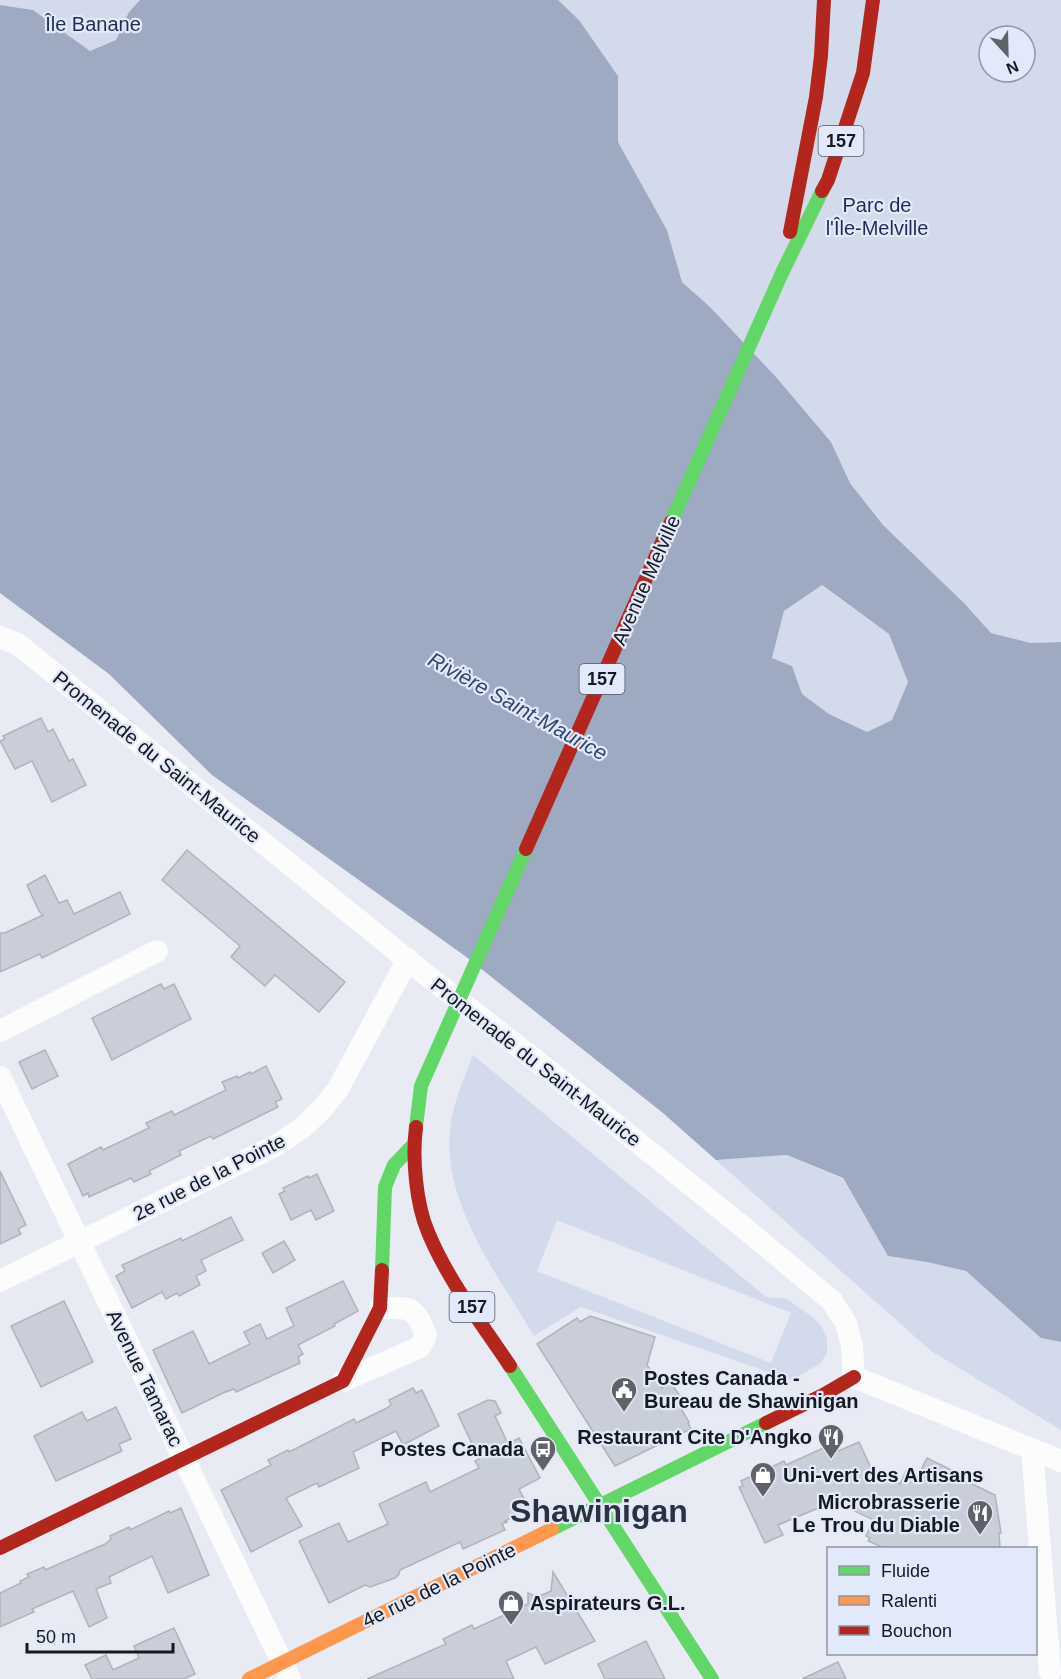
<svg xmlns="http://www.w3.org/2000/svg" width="1061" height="1679" font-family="Arial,sans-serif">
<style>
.green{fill:#d3daec;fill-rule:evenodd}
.water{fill:#9ea9c2;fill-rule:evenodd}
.building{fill:#caced8;stroke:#b0b3ba;stroke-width:1.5}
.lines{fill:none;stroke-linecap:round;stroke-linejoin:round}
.street{stroke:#fcfcfd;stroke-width:22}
.fast{stroke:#63d668;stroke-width:14}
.slow{stroke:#ff974d;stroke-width:14}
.jam{stroke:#b3261e;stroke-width:14}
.labels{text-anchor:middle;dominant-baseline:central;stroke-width:4.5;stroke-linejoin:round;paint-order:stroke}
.shield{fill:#e2e9fa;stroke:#535761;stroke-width:1.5}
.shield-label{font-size:18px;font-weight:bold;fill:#16191f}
.park-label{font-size:20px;fill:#1d2d58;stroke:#e2e9fa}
.street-label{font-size:20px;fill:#16191f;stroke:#e2e9fa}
.poi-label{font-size:20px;font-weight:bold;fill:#16191f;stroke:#e2e9fa;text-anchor:start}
.water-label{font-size:21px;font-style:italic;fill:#324471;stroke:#e2e9fa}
.town-label{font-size:32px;font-weight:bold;fill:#2c313e;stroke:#e2e9fa}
</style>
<rect width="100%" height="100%" fill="#e8ebf4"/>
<g class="green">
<polygon points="0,0 140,0 129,12 116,40 90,51 33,10 0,5"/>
<path d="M558,0H1061V642L1031,643L991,633L964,603L883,525L850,483L831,442L776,377L710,307L682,282L667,230L618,142V76L579,20ZM989,36H1025V72H989Z"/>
<polygon points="821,585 889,634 908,682 892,720 867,732 829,714 802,694 792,666 772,658 784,611"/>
<path d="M473,1055L766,1297L787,1299L814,1318L822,1327L827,1339V1353L820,1364L791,1380L581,1307L534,1336C499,1277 442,1203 450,1130C452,1105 464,1079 473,1055ZM557,1220L791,1313L771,1363L537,1271Z"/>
<polygon points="787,1155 843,1179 888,1256 928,1262 966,1271 1041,1338 1061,1342 1061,1430 931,1351 716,1160"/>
</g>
<path class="water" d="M140,0H558L579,20L618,76V142L667,230L682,282L710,307L776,377L831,442L850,483L883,525L964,603L991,633L1031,643L1061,642V1342L1041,1338L966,1271L927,1262L888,1256L843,1178L787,1155L716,1160L663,1113L465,956L212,775L109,674L0,593V5L33,10L90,51L116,40L129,12ZM822,585L889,634L908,682L892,720L867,732L829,714L802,694L792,666L772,658L784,611Z"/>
<g class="building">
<polygon points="41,718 48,732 53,729 69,761 73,759 86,785 52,802 32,761 15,769 0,741 5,739 3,736"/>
<polygon points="187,850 345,982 319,1012 275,975 265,986 231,957 240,946 162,880"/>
<polygon points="45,875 59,903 67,900 74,914 120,892 130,914 42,958 40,954 0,972 0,933 5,933 43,915 39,911 27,885"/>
<polygon points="161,984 164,989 174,984 191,1019 112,1060 92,1018"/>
<polygon points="45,1050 58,1076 32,1089 19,1062"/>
<polygon points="266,1066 282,1099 275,1102 278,1107 213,1139 211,1136 179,1151 181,1155 149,1171 151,1174 134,1182 131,1178 89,1197 88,1193 83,1196 68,1164 101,1147 103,1150 149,1128 146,1123 172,1111 174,1115 226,1090 222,1082 237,1076 238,1078 250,1072 251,1074"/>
<polygon points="0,1171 26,1225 18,1229 21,1234 0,1244"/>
<polygon points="317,1174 334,1211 316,1220 311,1210 291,1220 279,1194 285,1191 283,1188 308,1176 309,1178"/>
<polygon points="231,1217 243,1240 201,1260 206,1271 196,1276 200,1285 179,1296 177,1293 166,1299 162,1292 132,1308 116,1276 125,1271 122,1265 181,1238 182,1241"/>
<polygon points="284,1241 295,1260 273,1273 262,1253"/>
<polygon points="343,1281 358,1311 334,1324 335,1326 298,1345 303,1354 298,1357 300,1363 236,1392 234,1389 223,1393 182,1413 153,1350 193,1331 209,1364 250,1344 244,1332 260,1324 267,1339 294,1326 286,1308"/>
<polygon points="64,1301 93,1362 41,1387 11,1326"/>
<polygon points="590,1316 655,1337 647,1365 662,1388 671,1383 682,1399 677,1402 689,1422 688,1423 691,1429 615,1466 537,1344 577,1318 580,1322"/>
<polygon points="413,1388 416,1393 422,1390 439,1426 403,1445 396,1431 353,1452 359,1468 319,1487 317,1483 286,1498 302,1526 251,1552 221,1490 271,1465 268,1460 288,1450 289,1452 354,1419 356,1423 385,1409 391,1405 389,1400"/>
<polygon points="488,1400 495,1401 501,1413 495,1416 508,1444 519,1438 540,1478 519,1489 529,1508 505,1521 507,1522 502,1524 505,1530 463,1549 460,1542 400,1570 399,1574 395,1578 370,1587 365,1585 329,1603 299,1541 339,1523 348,1542 388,1524 379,1504 426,1482 430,1492 479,1468 475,1461 479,1459 458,1414"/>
<polygon points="116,1407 131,1439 119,1444 122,1451 56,1481 34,1436 82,1412 87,1421"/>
<polygon points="859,1442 872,1470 900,1484 906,1471 918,1476 927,1458 968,1478 966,1481 995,1495 1001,1533 999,1533 1000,1548 884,1548 868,1541 870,1538 866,1536 874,1520 844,1506 838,1509 835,1501 778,1525 783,1535 765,1543 739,1487 743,1486 741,1481 784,1461 786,1465 832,1444 836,1452"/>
<polygon points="181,1508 209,1575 168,1593 152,1556 109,1577 111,1583 96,1589 107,1618 89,1627 73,1591 32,1609 34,1612 0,1627 0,1593 21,1583 20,1581 29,1577 27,1574 44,1567 45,1570 105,1544 111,1539 110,1536 129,1527 130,1530 169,1511 170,1513"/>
<polygon points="553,1572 595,1641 545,1664 536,1647 506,1661 514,1679 367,1679 446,1644 443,1639 472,1625 474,1629 528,1604 528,1593 537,1597 551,1591"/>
<polygon points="174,1628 195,1674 184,1679 92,1679 85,1665 106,1655 113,1670 139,1658 134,1646"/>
<polygon points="646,1641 665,1679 605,1679 598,1664"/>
<polygon points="838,1662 846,1679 802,1679"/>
</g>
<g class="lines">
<g class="street">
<polyline points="0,637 19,645 425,974 543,1066 743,1227 832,1301 846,1323 852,1346 854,1377 1061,1461"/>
<polyline points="0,1031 157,951"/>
<polyline points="0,1077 290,1679"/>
<polyline points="0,1281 277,1145 302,1128 322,1109 338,1089 408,959"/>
<path d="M343,1381L420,1347L426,1335C414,1305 411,1308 380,1308"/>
<polyline points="1032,1449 1050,1672"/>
</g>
<g class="fast">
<polyline points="671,522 782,273 822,191"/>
<polyline points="416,1127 421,1086 526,849"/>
<polyline points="382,1270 385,1187 394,1165 414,1144"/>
<polyline points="510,1366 712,1679"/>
<polyline points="552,1529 766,1423"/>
</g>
<polyline class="slow" points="249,1679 552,1529"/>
<g class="jam">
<polyline points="822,191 828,180 863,73 873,0"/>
<polyline points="790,232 816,97 821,56 824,0"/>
<polyline points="526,849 671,522"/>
<path d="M416,1127C412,1158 416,1204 428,1232C447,1279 482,1324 510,1366"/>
<polyline points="766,1423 823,1395 854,1377"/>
<polyline points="0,1548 343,1381 380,1308 382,1270"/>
</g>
</g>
<defs>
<g id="civic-pin" transform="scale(1.35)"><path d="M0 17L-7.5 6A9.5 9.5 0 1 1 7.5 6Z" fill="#60626a" stroke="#e2e9fa"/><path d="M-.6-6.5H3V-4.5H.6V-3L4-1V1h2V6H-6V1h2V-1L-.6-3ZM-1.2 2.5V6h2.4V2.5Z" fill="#fff"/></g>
<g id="restaurant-pin" transform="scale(1.35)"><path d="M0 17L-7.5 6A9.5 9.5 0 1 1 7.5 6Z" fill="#60626a" stroke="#e2e9fa"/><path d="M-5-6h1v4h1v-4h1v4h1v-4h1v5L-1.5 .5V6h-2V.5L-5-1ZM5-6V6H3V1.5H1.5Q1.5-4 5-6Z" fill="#fff"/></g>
<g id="bus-pin" transform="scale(1.35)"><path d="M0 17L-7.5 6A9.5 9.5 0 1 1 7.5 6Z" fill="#60626a" stroke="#e2e9fa"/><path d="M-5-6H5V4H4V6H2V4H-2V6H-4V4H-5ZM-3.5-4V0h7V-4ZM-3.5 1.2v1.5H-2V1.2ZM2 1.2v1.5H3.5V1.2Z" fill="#fff"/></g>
<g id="shop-pin" transform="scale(1.35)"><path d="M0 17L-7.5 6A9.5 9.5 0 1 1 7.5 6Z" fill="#60626a" stroke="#e2e9fa"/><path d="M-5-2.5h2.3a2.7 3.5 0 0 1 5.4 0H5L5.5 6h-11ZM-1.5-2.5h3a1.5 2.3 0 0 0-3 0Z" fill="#fff"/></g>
</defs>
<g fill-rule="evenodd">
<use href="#civic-pin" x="624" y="1390"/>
<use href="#restaurant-pin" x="831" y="1437"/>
<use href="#bus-pin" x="543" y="1449"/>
<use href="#shop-pin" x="763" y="1475"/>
<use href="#restaurant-pin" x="980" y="1513"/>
<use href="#shop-pin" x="511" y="1603"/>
</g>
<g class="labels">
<g class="shield">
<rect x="818.5" y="126" width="45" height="30" rx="4.5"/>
<rect x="579.5" y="664" width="45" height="30" rx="4.5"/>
<rect x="449.5" y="1292" width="45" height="30" rx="4.5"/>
</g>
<g class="shield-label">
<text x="841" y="141">157</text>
<text x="602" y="679">157</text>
<text x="472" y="1307">157</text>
</g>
<g class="park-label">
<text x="93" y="24">Île Banane</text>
<text x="877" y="205">Parc de<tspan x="877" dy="23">l'Île-Melville</tspan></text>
</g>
<g class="street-label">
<text transform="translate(646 580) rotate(-66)">Avenue Melville</text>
<text transform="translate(157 757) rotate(39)">Promenade du Saint-Maurice</text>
<text transform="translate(536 1062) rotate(38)">Promenade du Saint-Maurice</text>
<text transform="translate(209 1177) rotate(-27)">2e rue de la Pointe</text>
<text transform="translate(145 1378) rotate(64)">Avenue Tamarac</text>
<text transform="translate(439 1585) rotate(-26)">4e rue de la Pointe</text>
</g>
<g class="poi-label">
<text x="644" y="1378">Postes Canada -<tspan x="644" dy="23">Bureau de Shawinigan</tspan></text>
<text x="812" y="1437" text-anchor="end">Restaurant Cite D'Angko</text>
<text x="524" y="1449" text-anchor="end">Postes Canada</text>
<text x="783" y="1475">Uni-vert des Artisans</text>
<text x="960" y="1502" text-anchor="end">Microbrasserie<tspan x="960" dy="23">Le Trou du Diable</tspan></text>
<text x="530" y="1603">Aspirateurs G.L.</text>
</g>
<g class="water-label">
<text transform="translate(518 706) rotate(29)">Rivière Saint-Maurice</text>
</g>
<g class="town-label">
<text x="599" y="1511">Shawinigan</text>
</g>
</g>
<rect x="827" y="1547" width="210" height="108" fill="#e2e9fa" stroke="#9096a2" stroke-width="1.5"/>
<rect x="839" y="1566" width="30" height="9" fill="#63d668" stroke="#9096a2" stroke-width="1.5"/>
<text x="881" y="1577" font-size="18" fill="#16191f">Fluide</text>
<rect x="839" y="1596" width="30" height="9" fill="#ff974d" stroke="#9096a2" stroke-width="1.5"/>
<text x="881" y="1607" font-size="18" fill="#16191f">Ralenti</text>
<rect x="839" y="1626" width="30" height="9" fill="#b3261e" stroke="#9096a2" stroke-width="1.5"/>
<text x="881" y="1637" font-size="18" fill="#16191f">Bouchon</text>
<g transform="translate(1007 54) rotate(158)"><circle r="28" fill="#e2e9fa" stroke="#9096a2" stroke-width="1.5"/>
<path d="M0-4.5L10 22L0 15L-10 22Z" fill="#60626a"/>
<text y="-9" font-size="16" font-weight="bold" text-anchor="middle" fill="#16191f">N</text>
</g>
<path d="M27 1643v9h146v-9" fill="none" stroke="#16191f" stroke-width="3"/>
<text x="36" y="1643" font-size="18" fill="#16191f" stroke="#e2e9fa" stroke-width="4.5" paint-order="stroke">50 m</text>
</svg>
